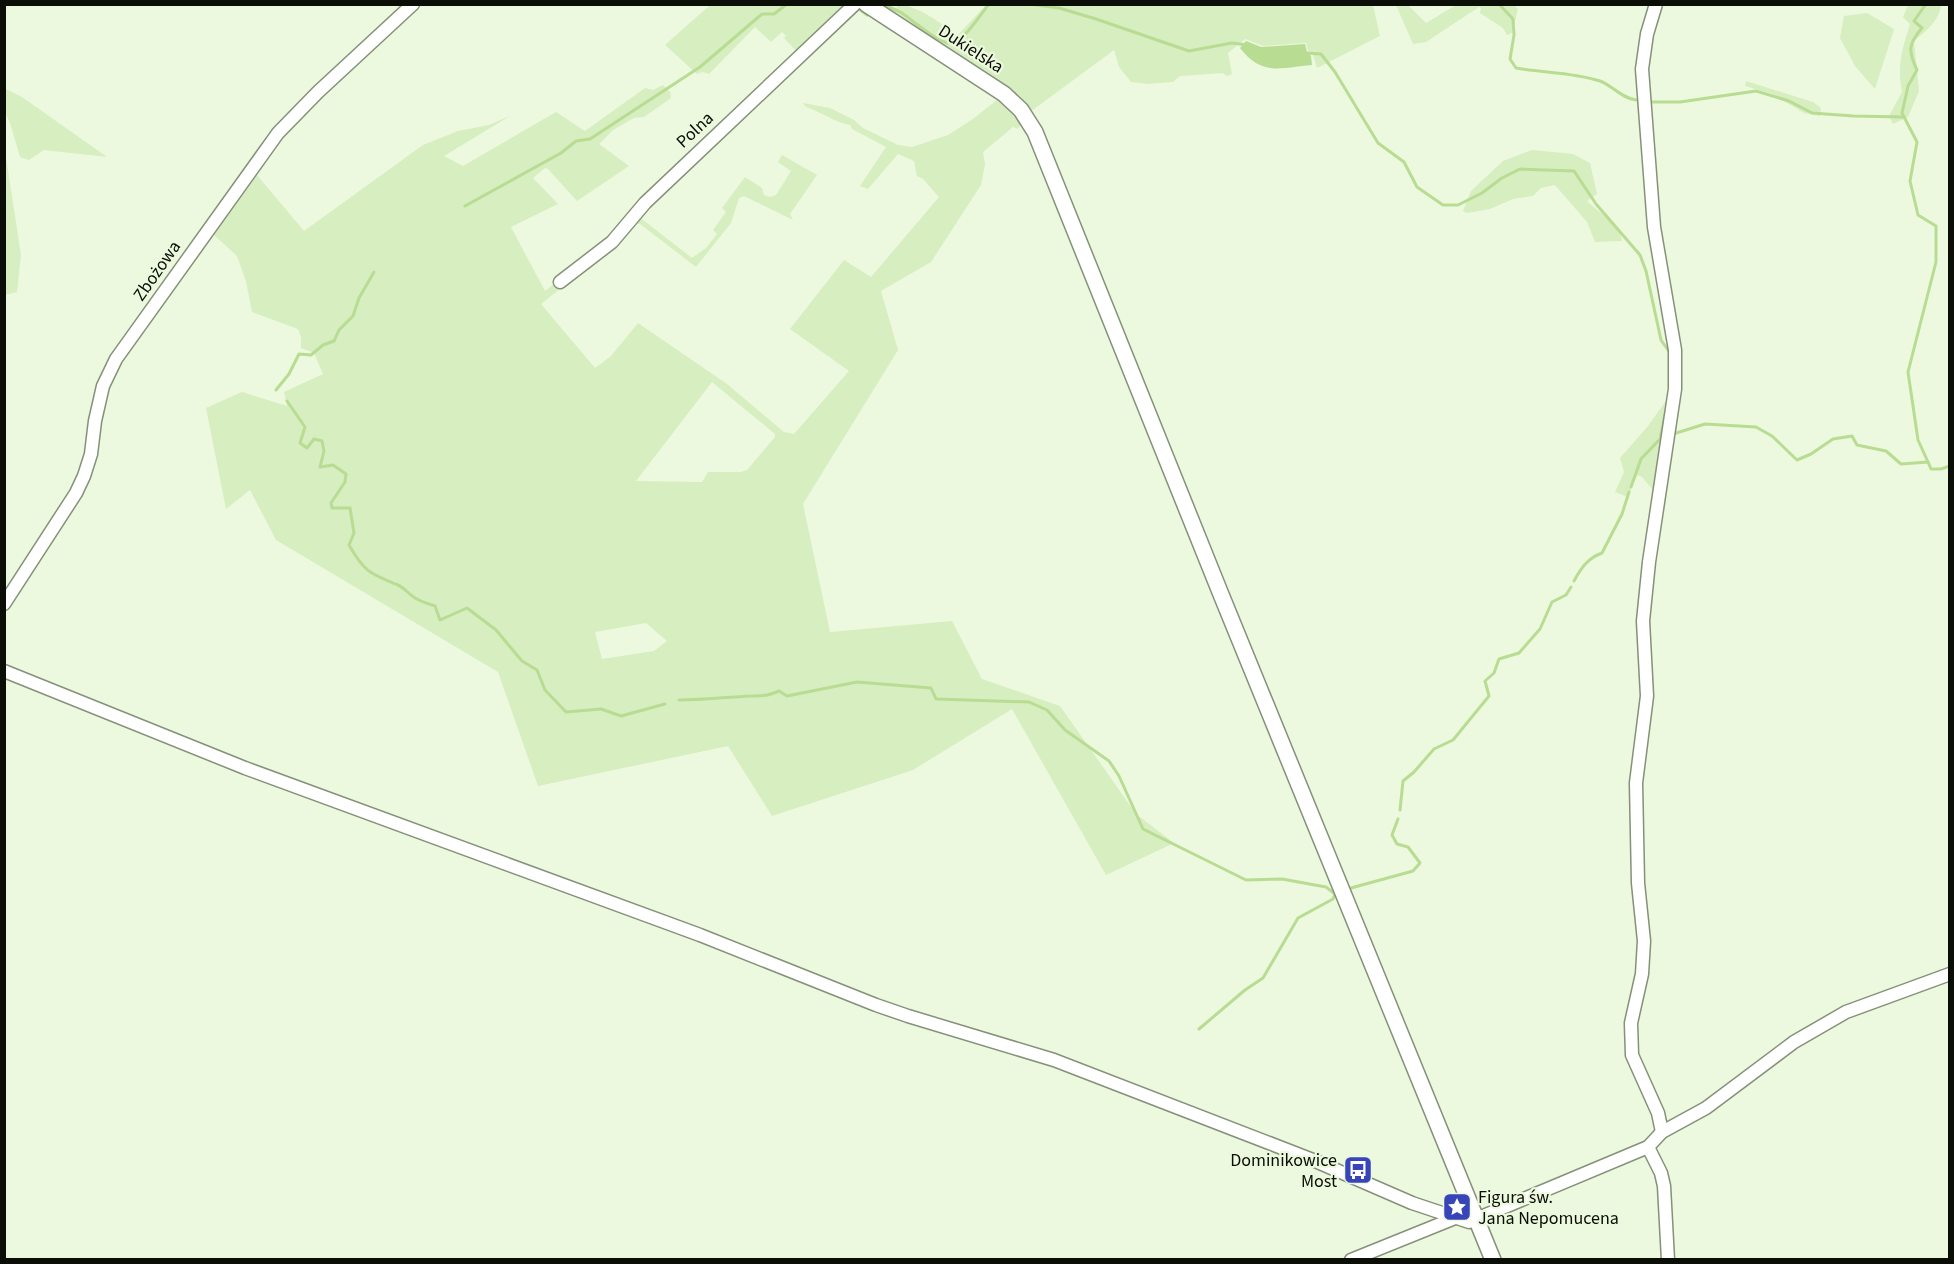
<svg xmlns="http://www.w3.org/2000/svg" width="1954" height="1264" font-family="'Source Sans 3',sans-serif">
<style>
.green{fill:#d7eec0;fill-rule:evenodd}
.water{fill:#b9dc93}
.lines{fill:none;stroke-linecap:round;stroke-linejoin:round}
.stream{stroke:#b9dc93;stroke-width:3}
.minor-casing{stroke:#859179;stroke-width:15}
.major-casing{stroke:#859179;stroke-width:18}
.minor{stroke:#fff;stroke-width:12}
.major{stroke:#fff;stroke-width:15}
.labels{text-anchor:middle;dominant-baseline:central;stroke-width:4.5;stroke-linejoin:round;paint-order:stroke}
.street-label{font-size:18px;fill:#0a0e06;stroke:#ecf9de}
.poi-label{font-size:18px;fill:#0a0e06;stroke:#ecf9de;text-anchor:end}
</style>
<rect width="100%" height="100%" fill="#ecf9de"/>
<g class="green">
<polygon points="849,4 799,54 784,38 786,36 782,32 771,42 755,27 709,74 703,72 697,74 665,45 710,5"/>
<path d="M877,5H888L896,8L899,5C916,5 945,24 956,37L986,5H1373L1380,36L1317,68L1313,55L1308,51L1306,43L1263,46L1245,39L1228,53L1232,74L1227,76L1223,73L1180,76L1173,82L1148,84L1131,82L1119,67L1114,50L1030,112L926,34L914,29Z"/>
<polygon points="1396,5 1408,5 1426,23 1456,5 1514,5 1518,9 1512,33 1507,35 1503,28 1480,13 1481,8 1479,7 1426,42 1413,44"/>
<path d="M1908,5H1941C1939,21 1926,31 1914,41L1919,91L1908,117L1893,124L1889,116L1902,92C1897,65 1902,50 1910,24L1903,17Z"/>
<polygon points="1867,13 1894,29 1875,89 1855,66 1840,38 1844,16"/>
<polygon points="1746,81 1813,102 1821,108 1820,116 1804,113 1772,94 1745,86"/>
<path d="M663,85L670,92L671,98L644,117L634,118L613,130L599,144L629,166L577,201L548,169L545,168L533,178L558,204L511,227L545,291L638,216L692,258L706,248L717,234L713,230L726,212L722,208L745,177L762,188L764,195L770,197L776,195L791,171L778,162L782,155L817,175L790,214L793,220L744,196L739,198L731,223L696,267L640,224H636L591,268L570,281L541,304L595,368L611,356L638,323L727,384L784,432L794,434L849,371L790,329L844,260L871,277L939,197L923,179L917,176L914,161L898,154L868,189L860,186L886,147L852,129L850,125C834,122 821,112 806,107L803,103L830,108L854,120L863,128L898,145L912,147L948,135L973,119L998,99L1019,118L1021,124L1018,129L1013,127L983,152L985,164L981,185L931,262L881,291L898,350L803,504L830,632L952,621L982,679L1060,706L1136,814L1174,843L1106,875L1012,709L913,770L772,816L728,746L538,786L498,672L276,540L250,490L226,509L206,408L242,392L287,406L284,392L323,374L314,353L301,348V337L298,329L252,312L246,281L237,256L214,235L257,175L304,231L423,145L458,131L489,125L510,116L444,156L463,166L556,112L585,131L645,88L653,90ZM712,382L775,434V437L747,470L741,472H708L702,482L636,481ZM646,623L667,641L654,651L602,659L595,632Z"/>
<polygon points="4,88 22,97 107,157 44,150 29,160 20,157 10,123 5,112"/>
<path d="M1532,150L1573,154L1590,163L1597,194L1587,201C1598,212 1621,225 1622,241L1595,242L1587,222L1555,185L1541,188L1533,196L1513,199L1490,209L1467,213L1463,211L1471,191L1503,161Z"/>
<polygon points="5,151 21,255 17,292 5,295"/>
<polygon points="1668,398 1653,490 1642,477 1637,475 1628,497 1615,492 1624,472 1620,458 1648,426"/>
</g>
<path class="water" d="M1246,41L1261,47L1305,44L1307,52L1311,56L1312,65C1279,68 1262,76 1240,48Z"/>
<g class="lines">
<g class="stream">
<path d="M882,4C888,7 894,9 900,12C911,18 941,47 953,43C965,39 981,14 989,4"/>
<polyline points="1029,4 1059,8 1096,19 1189,51 1232,43 1247,45"/>
<path d="M1499,4L1513,19L1514,35L1510,59L1516,68C1544,73 1572,72 1600,81C1613,86 1621,98 1636,100"/>
<path d="M1926,4L1914,21L1922,28C1908,44 1908,51 1917,70L1908,86L1902,113L1917,142L1910,181L1918,215L1936,226V262L1908,372L1918,440L1928,462"/>
<polyline points="858,8 867,15"/>
<polyline points="1305,53 1321,54 1335,72 1378,143 1404,162 1417,187 1443,205 1458,205 1482,193 1502,178 1520,169 1574,171 1596,204 1640,255 1646,271 1661,340 1670,353"/>
<polyline points="1652,102 1680,102 1756,91 1789,101 1812,113 1853,116 1904,117"/>
<polyline points="465,206 561,153 576,141 590,139 700,67 762,14 774,14 787,4"/>
<polyline points="276,390 289,374 299,354 311,355 323,345 334,341 339,330 353,316 359,298 374,272"/>
<path d="M287,401L305,427L300,443L307,448L314,439L322,441L324,451L320,467L333,465L346,474L345,482L331,503L332,508H350L354,533L349,545C365,573 371,574 398,585C405,588 410,596 417,599C422,602 429,604 435,606L440,620L467,608L496,630L522,661L537,670L545,690L566,712L601,709L621,716L665,704"/>
<polyline points="1673,434 1705,424 1756,427 1772,436 1797,460 1811,454 1833,439 1852,436 1857,445 1886,451 1901,464 1928,462 1931,469 1941,469 1950,466"/>
<polyline points="1631,487 1641,459 1660,439 1666,410"/>
<path d="M1574,581C1581,568 1588,558 1602,553L1622,514L1629,492"/>
<path d="M679,700C703,700 727,697 751,696C765,695 764,697 779,691L787,696L857,682L931,688L936,699L1029,702L1047,710L1065,730L1109,761L1119,776L1143,829L1246,880L1282,879L1326,887L1335,894L1333,899L1298,918L1263,978L1245,990L1199,1029"/>
<polyline points="1400,810 1403,781 1414,772 1434,749 1453,740 1489,696 1485,681 1494,673 1499,659 1519,653 1540,629 1552,602 1566,595 1571,587"/>
<polyline points="1351,888 1413,871 1420,863 1408,847 1397,844 1392,835 1398,819"/>
</g>
<g class="minor-casing">
<g id="minor">
<polyline points="1656,4 1647,34 1642,69 1654,227 1675,350 1675,389 1649,562 1643,621 1647,696 1636,783 1638,883 1644,941 1642,974 1631,1023 1632,1055 1658,1113 1662,1132"/>
<polyline points="560,282 612,242 645,203 855,4"/>
<polyline points="4,604 76,493 84,476 91,454 95,421 103,386 116,359 278,133 318,92 413,4"/>
<polyline points="4,671 245,768 700,935 876,1005 908,1016 1054,1060 1313,1160 1412,1203 1469,1222 1648,1147 1662,1132 1706,1108 1794,1042 1846,1012 1950,974"/>
<polyline points="1648,1147 1661,1173 1664,1186 1668,1260"/>
<polyline points="1351,1260 1455,1218"/>
</g>
</g>
<g class="major-casing">
<polyline id="major" points="866,4 1004,94 1021,110 1035,132 1220,592 1493,1260"/>
</g>
<use href="#minor" class="minor"/>
<use href="#major" class="major"/>
</g>
<defs>
<g id="bus-square" transform="scale(1.5)"><rect x="-9" y="-9" width="18" height="18" rx="4" fill="#3745b8" stroke="#ecf9de"/><path d="M-5-6H5V4H4V6H2V4H-2V6H-4V4H-5ZM-3.5-4V0h7V-4ZM-3.5 1.2v1.5H-2V1.2ZM2 1.2v1.5H3.5V1.2Z" fill="#fff"/></g>
<g id="sight-square" transform="scale(1.5)"><rect x="-9" y="-9" width="18" height="18" rx="4" fill="#3745b8" stroke="#ecf9de"/><path d="M0-6L1.8-2.2L6-1.7L2.9 1.2L3.7 5.4L0 3.3L-3.7 5.4L-2.9 1.2L-6-1.7L-1.8-2.2Z" fill="#fff"/></g>
</defs>
<g fill-rule="evenodd">
<use href="#bus-square" x="1358" y="1170"/>
<use href="#sight-square" x="1457" y="1207"/>
</g>
<g class="labels">
<g class="street-label">
<text transform="translate(971 49) rotate(33)">Dukielska</text>
<text transform="translate(695 130) rotate(-43)">Polna</text>
<text transform="translate(157 271) rotate(-55)">Zbożowa</text>
</g>
<g class="poi-label">
<text x="1337" y="1160">Dominikowice<tspan x="1337" dy="21">Most</tspan></text>
<text x="1478" y="1197" text-anchor="start">Figura św.<tspan x="1478" dy="21">Jana Nepomucena</tspan></text>
</g>
</g>
<rect width="1954" height="1264" fill="none" stroke="#0a0e06" stroke-width="12"/>
</svg>
